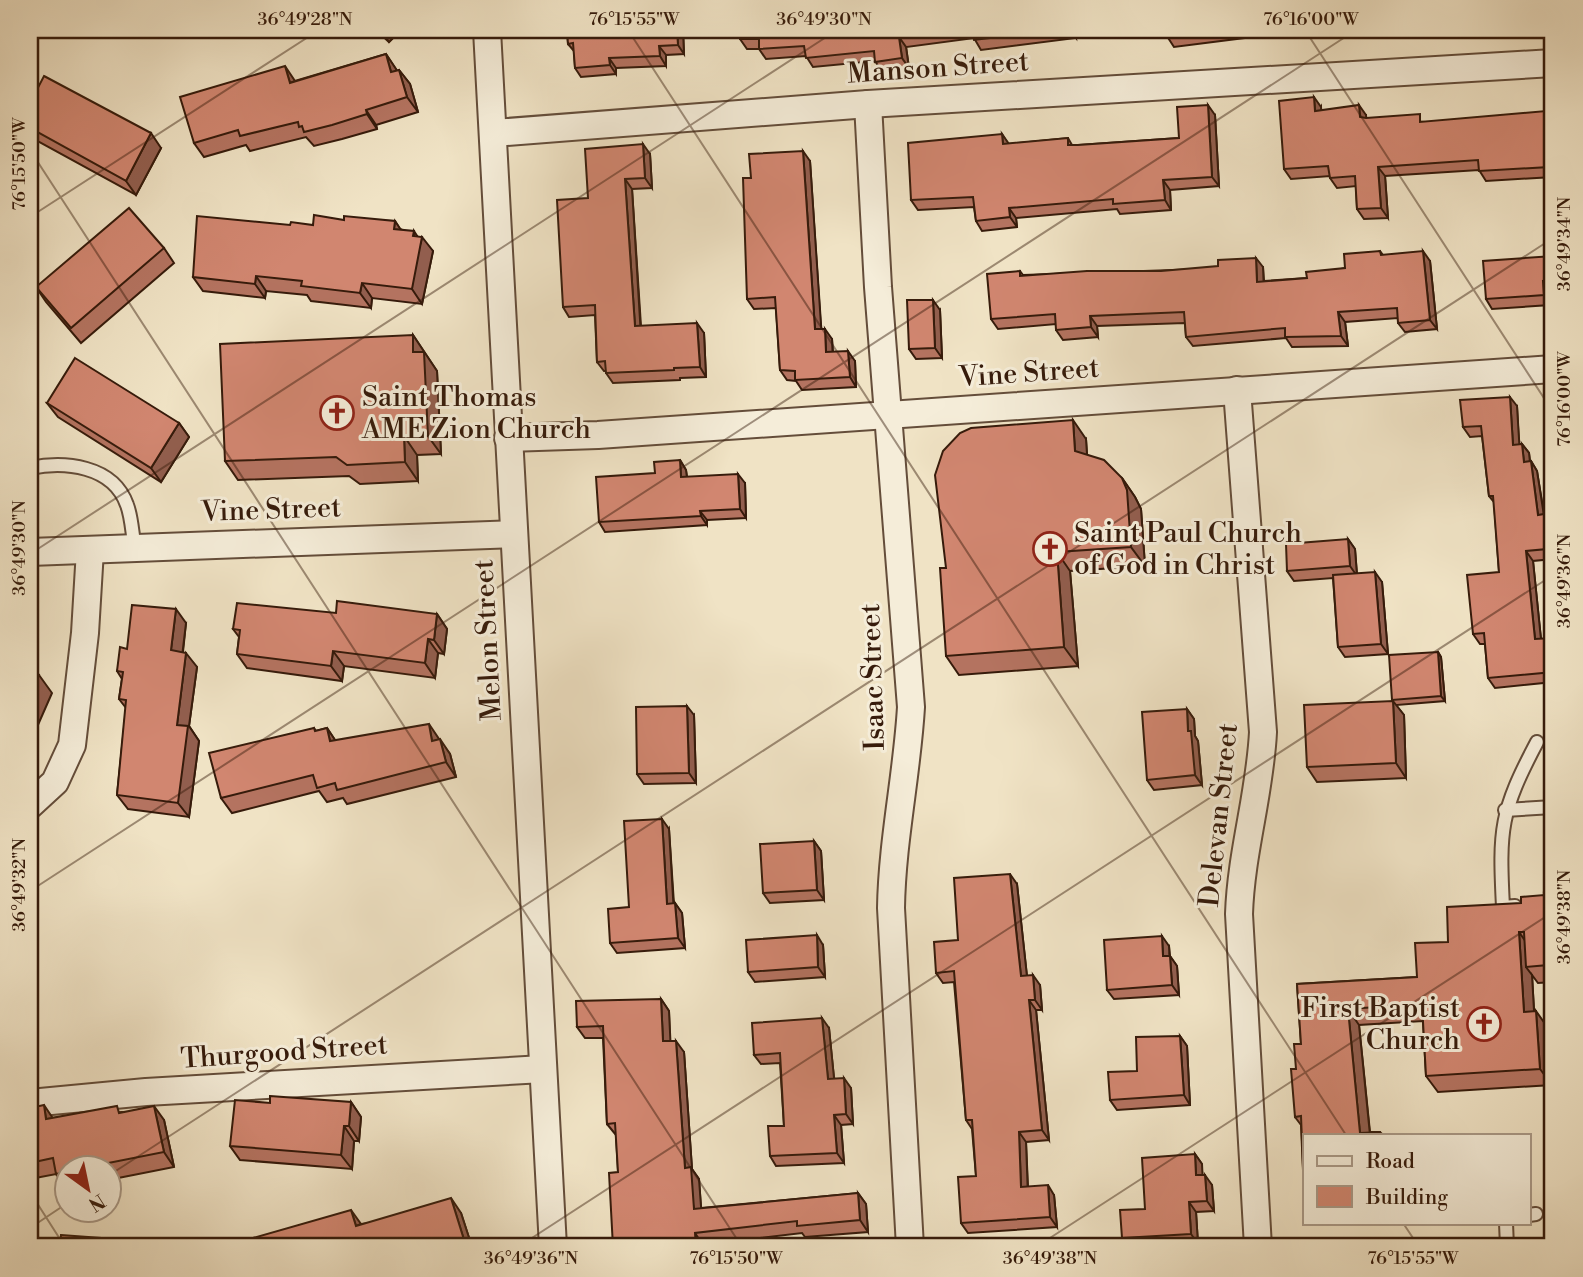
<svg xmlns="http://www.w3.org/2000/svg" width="1583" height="1277" font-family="'Libre Bodoni',serif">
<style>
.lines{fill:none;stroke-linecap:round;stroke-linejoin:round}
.lane-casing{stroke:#644d3a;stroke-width:16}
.street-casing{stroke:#644d3a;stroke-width:30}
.lane{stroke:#f5edd9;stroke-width:12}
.street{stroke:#f5edd9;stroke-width:26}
.wall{fill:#b47360;stroke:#361b0b;stroke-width:2}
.shaded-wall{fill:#925e4e;stroke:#361b0b;stroke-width:2}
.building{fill:#d18670;stroke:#361b0b;stroke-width:2}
.ticks{fill:none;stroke:#361b0b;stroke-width:2;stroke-opacity:0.45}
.labels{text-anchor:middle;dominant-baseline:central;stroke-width:6;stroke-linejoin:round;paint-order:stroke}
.street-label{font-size:28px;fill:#361b0b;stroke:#f5edd9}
.poi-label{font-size:28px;fill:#361b0b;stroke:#f5edd9;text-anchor:start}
.neatline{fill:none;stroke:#361b0b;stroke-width:2.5}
.ticks-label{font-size:18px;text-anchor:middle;fill:#361b0b}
</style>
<rect width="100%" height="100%" fill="#f0e3c5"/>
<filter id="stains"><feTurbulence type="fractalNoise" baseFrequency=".00286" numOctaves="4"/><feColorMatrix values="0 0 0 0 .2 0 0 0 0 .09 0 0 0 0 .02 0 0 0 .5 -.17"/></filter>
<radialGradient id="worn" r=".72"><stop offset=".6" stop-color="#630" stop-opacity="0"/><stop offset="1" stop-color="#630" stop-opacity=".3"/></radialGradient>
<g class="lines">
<g class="lane-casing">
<g id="lane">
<path d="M30,468C64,461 113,465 127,505C132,518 132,534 135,548"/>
<polyline points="1505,810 1553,807"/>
<path d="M1515,906L1503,907C1499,829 1500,812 1537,742"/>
<polyline points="1529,1215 1536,1214"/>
<polyline points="1506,1223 1507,1247"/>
</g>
</g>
<g class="street-casing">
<g id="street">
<polyline points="487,30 553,1247"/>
<path d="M868,104L878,287L911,707C907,775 892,841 891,908L910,1247"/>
<polyline points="494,133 868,104 1553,63"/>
<path d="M1237,390L1263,732C1260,794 1241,852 1239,914L1258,1247"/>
<polyline points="508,438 598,435 1553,369"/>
<polyline points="30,552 514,534"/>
<polyline points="30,805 55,782 72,745 85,633 90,550"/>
<polyline points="30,1103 146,1092 543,1069"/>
</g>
</g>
<use href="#lane" class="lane"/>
<use href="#street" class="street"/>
</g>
<g class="wall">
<polygon points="376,30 401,30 389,42"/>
<polygon points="567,30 683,30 684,54 666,55 666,66 616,68 616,74 581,77 575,68 574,51 568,44"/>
<polygon points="740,30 1075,30 1076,38 981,50 974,38 906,47 909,68 882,72 875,61 813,67 806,56 766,59 759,49 747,49 740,39"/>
<polygon points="1163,30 1252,30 1252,37 1174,47"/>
<polygon points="386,54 397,71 399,70 410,84 418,112 376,125 377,129 342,139 314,146 306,137 250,151 246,145 204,157 194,143 295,81"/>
<polygon points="30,103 161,148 136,195 30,137"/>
<polygon points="1321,107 1321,110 1366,115 1366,118 1425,122 1553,121 1553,177 1486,181 1479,170 1385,176 1388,218 1364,219 1357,209 1356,186 1337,188 1330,178 1330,176 1291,179 1284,169"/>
<polygon points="1215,115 1219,186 1170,190 1171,210 1120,214 1117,209 1016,218 1017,227 982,231 976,221 974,207 918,210 911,200 1002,134 1008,144 1068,138 1072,145 1078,145 1179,138"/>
<polygon points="650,154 652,188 632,189 641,326 704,333 706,377 680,378 680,380 613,383 606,373 606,371 604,371 597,362 595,315 569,317 563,307 588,198"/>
<polygon points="810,161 821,329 832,339 833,352 855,361 856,387 802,390 796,381 787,380 780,370 776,308 754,309 747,299 751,178"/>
<polygon points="344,220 395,221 400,229 417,236 433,251 422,304 372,298 371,308 311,301 307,295 266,291 265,298 203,291 193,277 290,225 313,225"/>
<polygon points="164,248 174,263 81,343 46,302 36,287"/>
<polygon points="1380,251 1383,255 1430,261 1437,329 1405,332 1398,323 1398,318 1345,322 1348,346 1292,347 1286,338 1193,346 1186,337 1185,323 1097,326 1098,337 1063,340 1056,330 1056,324 998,329 991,319 1020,271 1023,275 1263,267 1264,281 1307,278 1345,268"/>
<polygon points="1553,256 1553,291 1550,291 1550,305 1492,309 1486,299"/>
<polygon points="940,310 942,358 916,359 909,349"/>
<polygon points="413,335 437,371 441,454 417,455 418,481 360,484 349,476 238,480 225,461"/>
<polygon points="47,403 179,423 189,437 161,482 58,417"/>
<polygon points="1517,406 1519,444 1522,444 1529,453 1530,461 1531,461 1537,471 1544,514 1551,524 1553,559 1533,561 1541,639 1553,638 1553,682 1495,688 1488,678 1485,644 1480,644 1473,634 1499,572 1494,502 1489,496 1482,436 1470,437 1463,427"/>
<polygon points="30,410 34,417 30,421"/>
<polygon points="1086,439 1087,455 1122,478 1135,497 1141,509 1145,566 1070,571 1078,666 959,675 946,656 946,568"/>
<polygon points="680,460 686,470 687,477 745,483 746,518 707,520 707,525 605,532 599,522 655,473"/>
<polygon points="1348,539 1355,549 1357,574 1382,582 1388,654 1345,657 1338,647 1333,578 1294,581 1287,571"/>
<polygon points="336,613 437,614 447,629 444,654 438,653 435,678 344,666 342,681 247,668 237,654 239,637 233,629"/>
<polygon points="186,623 183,652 197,667 189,726 199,741 189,817 128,809 117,795 126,708 119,699 122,679 117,671 127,649"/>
<polygon points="1438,652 1441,657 1445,701 1396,705 1404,715 1406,778 1317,782 1307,767 1392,701"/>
<polygon points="1187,709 1194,719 1195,736 1198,741 1202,785 1154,790 1147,780"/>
<polygon points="694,715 696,783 644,784 637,774"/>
<polygon points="314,728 316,731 327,728 335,740 439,740 450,754 456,777 347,804 343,798 327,802 319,791 232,813 221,798"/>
<polygon points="669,829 674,904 675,903 682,913 685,948 617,953 610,943"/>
<polygon points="814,841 821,851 824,900 770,903 763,893"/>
<polygon points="1017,884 1027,976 1040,985 1042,1010 1036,1010 1049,1140 1026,1142 1028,1187 1054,1195 1057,1227 968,1233 961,1223 976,1176 972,1129 966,1120 954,982 943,983 936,973 958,940"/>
<polygon points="1553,908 1553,982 1538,983 1532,975 1534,1011 1548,1028 1552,1085 1438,1092 1426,1076 1423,1021 1359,1025 1370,1132 1380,1132 1383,1135 1305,1135 1305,1195 1304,1193 1301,1125 1295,1117 1296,1069 1301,1044 1297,984 1417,977 1448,942"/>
<polygon points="823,945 825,977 755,982 748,972"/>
<polygon points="1169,946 1170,956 1177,966 1179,995 1114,999 1107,990"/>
<polygon points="661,999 669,1011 670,1041 684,1052 692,1169 699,1179 701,1208 858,1193 866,1204 868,1232 805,1237 802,1233 703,1245 703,1247 613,1247 618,1172 616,1135 607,1124 603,1038 585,1038 577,1027"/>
<polygon points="829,1028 834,1078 851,1088 853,1124 841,1125 844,1163 776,1166 770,1156 784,1126 780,1063 761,1064 754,1055"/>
<polygon points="1180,1036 1187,1046 1190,1105 1117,1110 1110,1100 1137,1071"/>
<polygon points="351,1102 361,1117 359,1141 354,1141 352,1169 240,1160 230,1146 270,1103"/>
<polygon points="30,1108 52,1118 122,1112 164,1120 174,1167 108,1180 108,1168 66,1168 66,1189 56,1174 30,1179"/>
<polygon points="1195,1154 1202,1164 1202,1175 1212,1185 1214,1211 1196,1212 1198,1244 1128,1247 1122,1238 1145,1209"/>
<polygon points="461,1213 472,1247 248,1247 361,1224"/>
</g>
<g class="shaded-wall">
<polygon points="381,30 401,30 389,42"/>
<polygon points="677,30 683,30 684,54 678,45"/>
<polygon points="1070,30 1075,30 1076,38"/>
<polygon points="899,37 906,47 909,68 902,58"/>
<polygon points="659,46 666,55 666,66 660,56"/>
<polygon points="386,54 396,69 401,87 391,72"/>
<polygon points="609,58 616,68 616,74 610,65"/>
<polygon points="285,66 295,81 290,83"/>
<polygon points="399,70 410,84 418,112 407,97"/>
<polygon points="1314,97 1321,107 1322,120 1315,111"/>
<polygon points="1208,105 1215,115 1219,186 1212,177"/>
<polygon points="1359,105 1366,115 1367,126 1360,117"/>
<polygon points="366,110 376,125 377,129 367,114"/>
<polygon points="1546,111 1553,121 1553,173 1549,167"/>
<polygon points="151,133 161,148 136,195 126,181"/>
<polygon points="1002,134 1009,144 1003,144"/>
<polygon points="643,144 650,154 652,188 645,178"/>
<polygon points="803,151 810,161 822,339 815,329"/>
<polygon points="1378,167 1385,176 1388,218 1381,208"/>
<polygon points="625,179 632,189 641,336 635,326"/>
<polygon points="1163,180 1170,190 1171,210 1165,200"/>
<polygon points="1009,208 1016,218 1017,227 1010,217"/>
<polygon points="395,221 405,236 394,229"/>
<polygon points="414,231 421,242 422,237 433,251 422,304 412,289"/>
<polygon points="1423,251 1430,261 1437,329 1430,320"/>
<polygon points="1256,258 1263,267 1264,292 1257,282"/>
<polygon points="256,276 266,291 265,298 255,284"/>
<polygon points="1543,281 1550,291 1550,305 1544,295"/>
<polygon points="362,283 372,298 371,308 360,293"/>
<polygon points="933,300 940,310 942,358 935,348"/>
<polygon points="1338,312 1345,322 1348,346 1341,336"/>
<polygon points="1090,316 1097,326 1098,337 1091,327"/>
<polygon points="697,323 704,333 706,377 700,367"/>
<polygon points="825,329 832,339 833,362 826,352"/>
<polygon points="413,335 437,371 441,454 428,436 413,352"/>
<polygon points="848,351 855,361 856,387 850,377"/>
<polygon points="1510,397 1517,406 1520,455 1513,445"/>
<polygon points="1073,420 1086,439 1088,470 1075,451"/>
<polygon points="179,423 189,437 161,482 151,468"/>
<polygon points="404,436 417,455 418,481 405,462"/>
<polygon points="1522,444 1529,453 1531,472 1524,462"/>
<polygon points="680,460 686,470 688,486 681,477"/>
<polygon points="1531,461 1537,471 1545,522 1544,514 1551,524 1553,557 1547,549 1538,515"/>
<polygon points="738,474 745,483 746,518 740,509"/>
<polygon points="1122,478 1135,497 1141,509 1145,566 1131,547"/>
<polygon points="700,511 707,520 707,525 701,516"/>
<polygon points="1348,539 1355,549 1357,576 1350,566"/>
<polygon points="1526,551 1533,561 1542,649 1535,639"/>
<polygon points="1057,552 1070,571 1078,666 1064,647"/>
<polygon points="1375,572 1382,582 1388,654 1381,644"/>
<polygon points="176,609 186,623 181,665 171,650"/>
<polygon points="437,614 447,629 444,654 434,640"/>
<polygon points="428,639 438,653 435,678 425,663"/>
<polygon points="333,651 344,666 342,681 331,666"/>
<polygon points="1438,652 1441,657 1445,701 1441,696"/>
<polygon points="186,653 197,667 189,726 199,741 189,817 178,803 177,725"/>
<polygon points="39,675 52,693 30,743 30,695"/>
<polygon points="1393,701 1404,715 1406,778 1396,763"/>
<polygon points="687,706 694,715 696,783 689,773"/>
<polygon points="1187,709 1194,719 1195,736 1198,741 1202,785 1195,775 1188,731"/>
<polygon points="429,724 439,739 443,756 432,741"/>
<polygon points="327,728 337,743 330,741"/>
<polygon points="440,739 450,754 456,777 446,762"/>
<polygon points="662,819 669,829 674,914 667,904"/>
<polygon points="814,841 821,851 824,900 817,890"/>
<polygon points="1010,874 1017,884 1028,986 1021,976"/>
<polygon points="1544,895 1553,908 1553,973 1548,965"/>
<polygon points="675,903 682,913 685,948 678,938"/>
<polygon points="1519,932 1531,949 1526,967 1532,975 1535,1028 1524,1012"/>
<polygon points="817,935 823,945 825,977 818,967"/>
<polygon points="1162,936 1169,946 1170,966 1163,956"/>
<polygon points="1170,956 1177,966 1179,995 1172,985"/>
<polygon points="1033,975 1040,985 1042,1010 1035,1000"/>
<polygon points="661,999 669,1011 671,1053 663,1041"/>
<polygon points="1029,1000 1036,1010 1049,1140 1042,1130"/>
<polygon points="1348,1009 1359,1025 1370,1135 1360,1133"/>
<polygon points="1536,1011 1548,1028 1552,1085 1540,1069"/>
<polygon points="822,1018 829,1028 835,1088 828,1079"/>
<polygon points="1180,1036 1187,1046 1190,1105 1184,1095"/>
<polygon points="676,1041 684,1052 692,1169 699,1179 702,1220 694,1209 685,1168"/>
<polygon points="844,1078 851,1088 853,1124 846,1114"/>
<polygon points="351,1102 361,1117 359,1141 349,1126"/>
<polygon points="44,1105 54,1120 46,1119"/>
<polygon points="154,1106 164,1120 174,1167 164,1152"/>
<polygon points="834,1115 841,1125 844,1163 837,1153"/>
<polygon points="344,1126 354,1141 352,1169 341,1155"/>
<polygon points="1019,1132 1026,1142 1028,1197 1021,1187"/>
<polygon points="1195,1154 1202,1164 1203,1185 1196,1175"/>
<polygon points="1205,1175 1212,1185 1214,1211 1207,1201"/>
<polygon points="1048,1185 1054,1195 1057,1227 1050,1217"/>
<polygon points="858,1193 866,1204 868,1232 860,1220"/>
<polygon points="451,1198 461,1213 472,1247 468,1247 465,1243"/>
<polygon points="1189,1202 1196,1212 1198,1244 1191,1234"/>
<polygon points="351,1210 361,1224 356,1226"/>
<polygon points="695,1233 703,1245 703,1247 696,1247"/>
</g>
<g class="building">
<polygon points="567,30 677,30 678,45 659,46 660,56 609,58 610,65 575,68 573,43 568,44"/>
<polygon points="740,30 956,30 899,37 902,58 875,62 874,51 806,58 804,46 759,49 759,39 740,39"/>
<polygon points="972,30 1056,30 974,40"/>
<polygon points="1167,30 1224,30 1168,37"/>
<polygon points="386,54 391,72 399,70 407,97 366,110 367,114 332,125 304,132 302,126 299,127 298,122 240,136 238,130 194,143 180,97 285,66 290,83"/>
<polygon points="44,76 151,133 126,181 30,128 30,103"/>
<polygon points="1314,97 1315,111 1359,105 1360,117 1366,118 1420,114 1420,122 1546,111 1549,167 1479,171 1478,160 1378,167 1381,208 1357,209 1355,176 1330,178 1328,166 1284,169 1279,101"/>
<polygon points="1208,105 1212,177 1163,180 1165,200 1113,204 1113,199 1009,208 1010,217 976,221 973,197 911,200 908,143 1002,134 1003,144 1068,138 1068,145 1078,145 1179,138 1177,107"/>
<polygon points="643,144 645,178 625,179 635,326 697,323 700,367 674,368 674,370 606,373 605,361 597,362 595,305 563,307 557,200 588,198 585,149"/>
<polygon points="803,151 815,329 825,329 826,352 848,351 850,377 795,380 795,371 780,370 775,297 747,299 743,178 751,178 749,154"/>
<polygon points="129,208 164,248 71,328 36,287"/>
<polygon points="314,215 344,220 344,216 395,221 394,229 414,231 413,236 422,237 412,289 362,283 360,293 301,286 302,281 256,276 255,284 193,277 197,216 290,225 291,222 313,225"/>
<polygon points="1380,251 1381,255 1423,251 1430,320 1398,323 1397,308 1338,312 1341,336 1285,337 1285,328 1186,337 1184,312 1090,316 1091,327 1056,330 1055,314 991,319 987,274 1020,271 1020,276 1087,271 1161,271 1218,266 1218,260 1256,258 1257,282 1307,278 1306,272 1345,268 1344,254"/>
<polygon points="1553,256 1553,280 1543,281 1544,295 1486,299 1483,261"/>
<polygon points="907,300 933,300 935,348 909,349"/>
<polygon points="413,335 413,352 424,352 428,436 404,436 405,462 347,465 336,457 225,461 220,344"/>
<polygon points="75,358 179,423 151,468 47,403"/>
<polygon points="1510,397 1513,445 1522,444 1524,462 1531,461 1538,515 1544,514 1547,549 1526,551 1535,639 1553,638 1553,672 1488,678 1484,633 1473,634 1467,575 1499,572 1493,496 1489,496 1481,426 1463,427 1460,400"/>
<polygon points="1073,420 1075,451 1104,460 1122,478 1127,490 1131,547 1057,552 1064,647 946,656 940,568 946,568 935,475 943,451 960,433 971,428"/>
<polygon points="680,460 681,477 738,474 740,509 700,511 701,516 599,522 596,477 655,473 654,462"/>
<polygon points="1348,539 1350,566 1287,571 1286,544"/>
<polygon points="1375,572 1381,644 1338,647 1333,575"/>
<polygon points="337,601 437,614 434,640 428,639 425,663 333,651 331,666 237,654 240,630 233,629 237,603 336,613"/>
<polygon points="132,605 176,609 171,650 186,653 177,725 188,726 178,803 117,795 126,700 119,699 123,672 117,671 120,647 127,649"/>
<polygon points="1438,652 1441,696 1392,700 1389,655"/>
<polygon points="30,670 39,675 30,695"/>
<polygon points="1393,701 1396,763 1307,767 1304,705"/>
<polygon points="687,706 689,773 637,774 636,707"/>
<polygon points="1187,709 1188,731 1191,731 1195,775 1147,780 1142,712"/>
<polygon points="429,724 432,741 440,739 446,762 337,790 335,783 317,788 313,775 221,798 209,753 314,728 315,731 327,728 330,741"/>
<polygon points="662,819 667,904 675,903 678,938 610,943 608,909 629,907 624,821"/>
<polygon points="814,841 817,890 763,893 760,844"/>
<polygon points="1010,874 1021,976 1033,975 1035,1000 1029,1000 1042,1130 1019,1132 1021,1187 1048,1185 1050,1217 961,1223 958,1177 976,1176 972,1120 966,1120 954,971 936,973 934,942 958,940 954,878"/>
<polygon points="1544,895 1548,965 1526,967 1524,932 1519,932 1524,1012 1536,1011 1540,1069 1426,1076 1422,1004 1348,1009 1360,1133 1380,1132 1380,1135 1305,1135 1305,1193 1304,1193 1301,1116 1295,1117 1291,1069 1296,1069 1294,1044 1301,1044 1297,984 1417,977 1415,943 1448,942 1447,907 1521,903 1521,897"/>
<polygon points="817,935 818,967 748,972 746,940"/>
<polygon points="1162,936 1163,956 1170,956 1172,985 1107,990 1104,940"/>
<polygon points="661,999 663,1041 676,1041 685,1168 691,1167 694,1209 858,1193 860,1220 797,1226 797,1221 695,1233 696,1247 613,1247 609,1173 618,1172 615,1123 607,1124 603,1026 577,1027 576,1001"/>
<polygon points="822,1018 828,1079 844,1078 846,1114 834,1115 837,1153 770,1156 768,1126 784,1126 780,1053 754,1055 752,1023"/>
<polygon points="1180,1036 1184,1095 1110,1100 1108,1072 1137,1071 1136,1037"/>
<polygon points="270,1096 351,1102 349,1126 344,1126 341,1155 230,1146 235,1100 270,1103"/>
<polygon points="44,1105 46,1119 117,1106 119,1113 154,1106 164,1152 83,1168 66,1168 66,1172 56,1174 53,1158 30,1163 30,1108"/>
<polygon points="1195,1154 1196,1175 1205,1175 1207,1201 1189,1202 1191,1234 1122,1238 1120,1210 1145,1209 1142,1158"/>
<polygon points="451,1198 465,1243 449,1247 248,1247 246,1240 351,1210 356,1226"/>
<polygon points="61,1235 169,1243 169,1247 60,1247"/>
</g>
<path class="ticks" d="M628,30L1346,1135M1305,30L1553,412M30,150L742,1247M30,217L319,30M30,554L837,30M30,891L1356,30M108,1176L1553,238M30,1192L65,1247M1403,1223L1419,1247M30,1228L66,1204M518,1247L1553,575M1036,1247L1553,912"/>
<defs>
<g id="church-ring" transform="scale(1.75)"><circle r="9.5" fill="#f5edd9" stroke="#8f2418" stroke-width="1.5"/><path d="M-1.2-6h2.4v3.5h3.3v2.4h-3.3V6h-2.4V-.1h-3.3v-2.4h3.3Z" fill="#8f2418"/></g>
</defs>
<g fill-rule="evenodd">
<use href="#church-ring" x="337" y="413"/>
<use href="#church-ring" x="1050" y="549"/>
<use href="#church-ring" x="1484" y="1024"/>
</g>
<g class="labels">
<g class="street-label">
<text transform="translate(938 68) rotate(-4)">Manson Street</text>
<text transform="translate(1029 373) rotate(-4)">Vine Street</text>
<text transform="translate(271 510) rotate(-2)">Vine Street</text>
<text transform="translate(488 640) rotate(-93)">Melon Street</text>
<text transform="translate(873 677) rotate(-92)">Isaac Street</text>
<text transform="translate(1219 815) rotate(-84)">Delevan Street</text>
<text transform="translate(284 1052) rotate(-4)">Thurgood Street</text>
</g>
<g class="poi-label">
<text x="362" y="397">Saint Thomas<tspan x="362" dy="32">AME Zion Church</tspan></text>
<text x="1074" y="533">Saint Paul Church<tspan x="1074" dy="32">of God in Christ</tspan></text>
<text x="1460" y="1008" text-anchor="end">First Baptist<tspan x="1460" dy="32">Church</tspan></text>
</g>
</g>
<rect width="1583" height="1277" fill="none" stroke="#f0e3c5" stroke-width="77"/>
<rect x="1303" y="1134" width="228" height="91" fill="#f5edd9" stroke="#a99987" stroke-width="2"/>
<rect x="1317" y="1156" width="35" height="10" fill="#f5edd9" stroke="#a99987" stroke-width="2"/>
<text x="1366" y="1168" font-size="21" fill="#361b0b">Road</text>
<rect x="1317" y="1186" width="35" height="21" fill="#d18670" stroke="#a99987" stroke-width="2"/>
<text x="1366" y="1204" font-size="21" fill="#361b0b">Building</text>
<g transform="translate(88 1189) rotate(147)"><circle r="33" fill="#f5edd9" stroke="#a99987" stroke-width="2"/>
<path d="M0-5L12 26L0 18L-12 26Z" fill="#8f2418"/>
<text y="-10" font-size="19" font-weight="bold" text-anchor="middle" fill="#361b0b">N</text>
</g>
<rect x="38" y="38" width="1506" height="1200" class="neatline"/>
<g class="ticks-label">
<text x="305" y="25">36°49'28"N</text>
<text x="634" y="25">76°15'55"W</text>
<text x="824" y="25">36°49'30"N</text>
<text x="1311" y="25">76°16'00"W</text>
<text transform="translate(19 164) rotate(-90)" y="6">76°15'50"W</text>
<text transform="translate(1564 244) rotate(-90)" y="6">36°49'34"N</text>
<text transform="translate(1564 399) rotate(-90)" y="6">76°16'00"W</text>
<text transform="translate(19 548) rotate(-90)" y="6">36°49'30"N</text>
<text transform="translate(1564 581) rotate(-90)" y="6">36°49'36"N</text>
<text transform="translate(19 885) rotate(-90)" y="6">36°49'32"N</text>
<text transform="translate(1564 917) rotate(-90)" y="6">36°49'38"N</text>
<text x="531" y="1264">36°49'36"N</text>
<text x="736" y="1264">76°15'50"W</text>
<text x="1050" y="1264">36°49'38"N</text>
<text x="1413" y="1264">76°15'55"W</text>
</g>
<rect width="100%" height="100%" filter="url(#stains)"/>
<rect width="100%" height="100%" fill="url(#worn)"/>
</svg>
